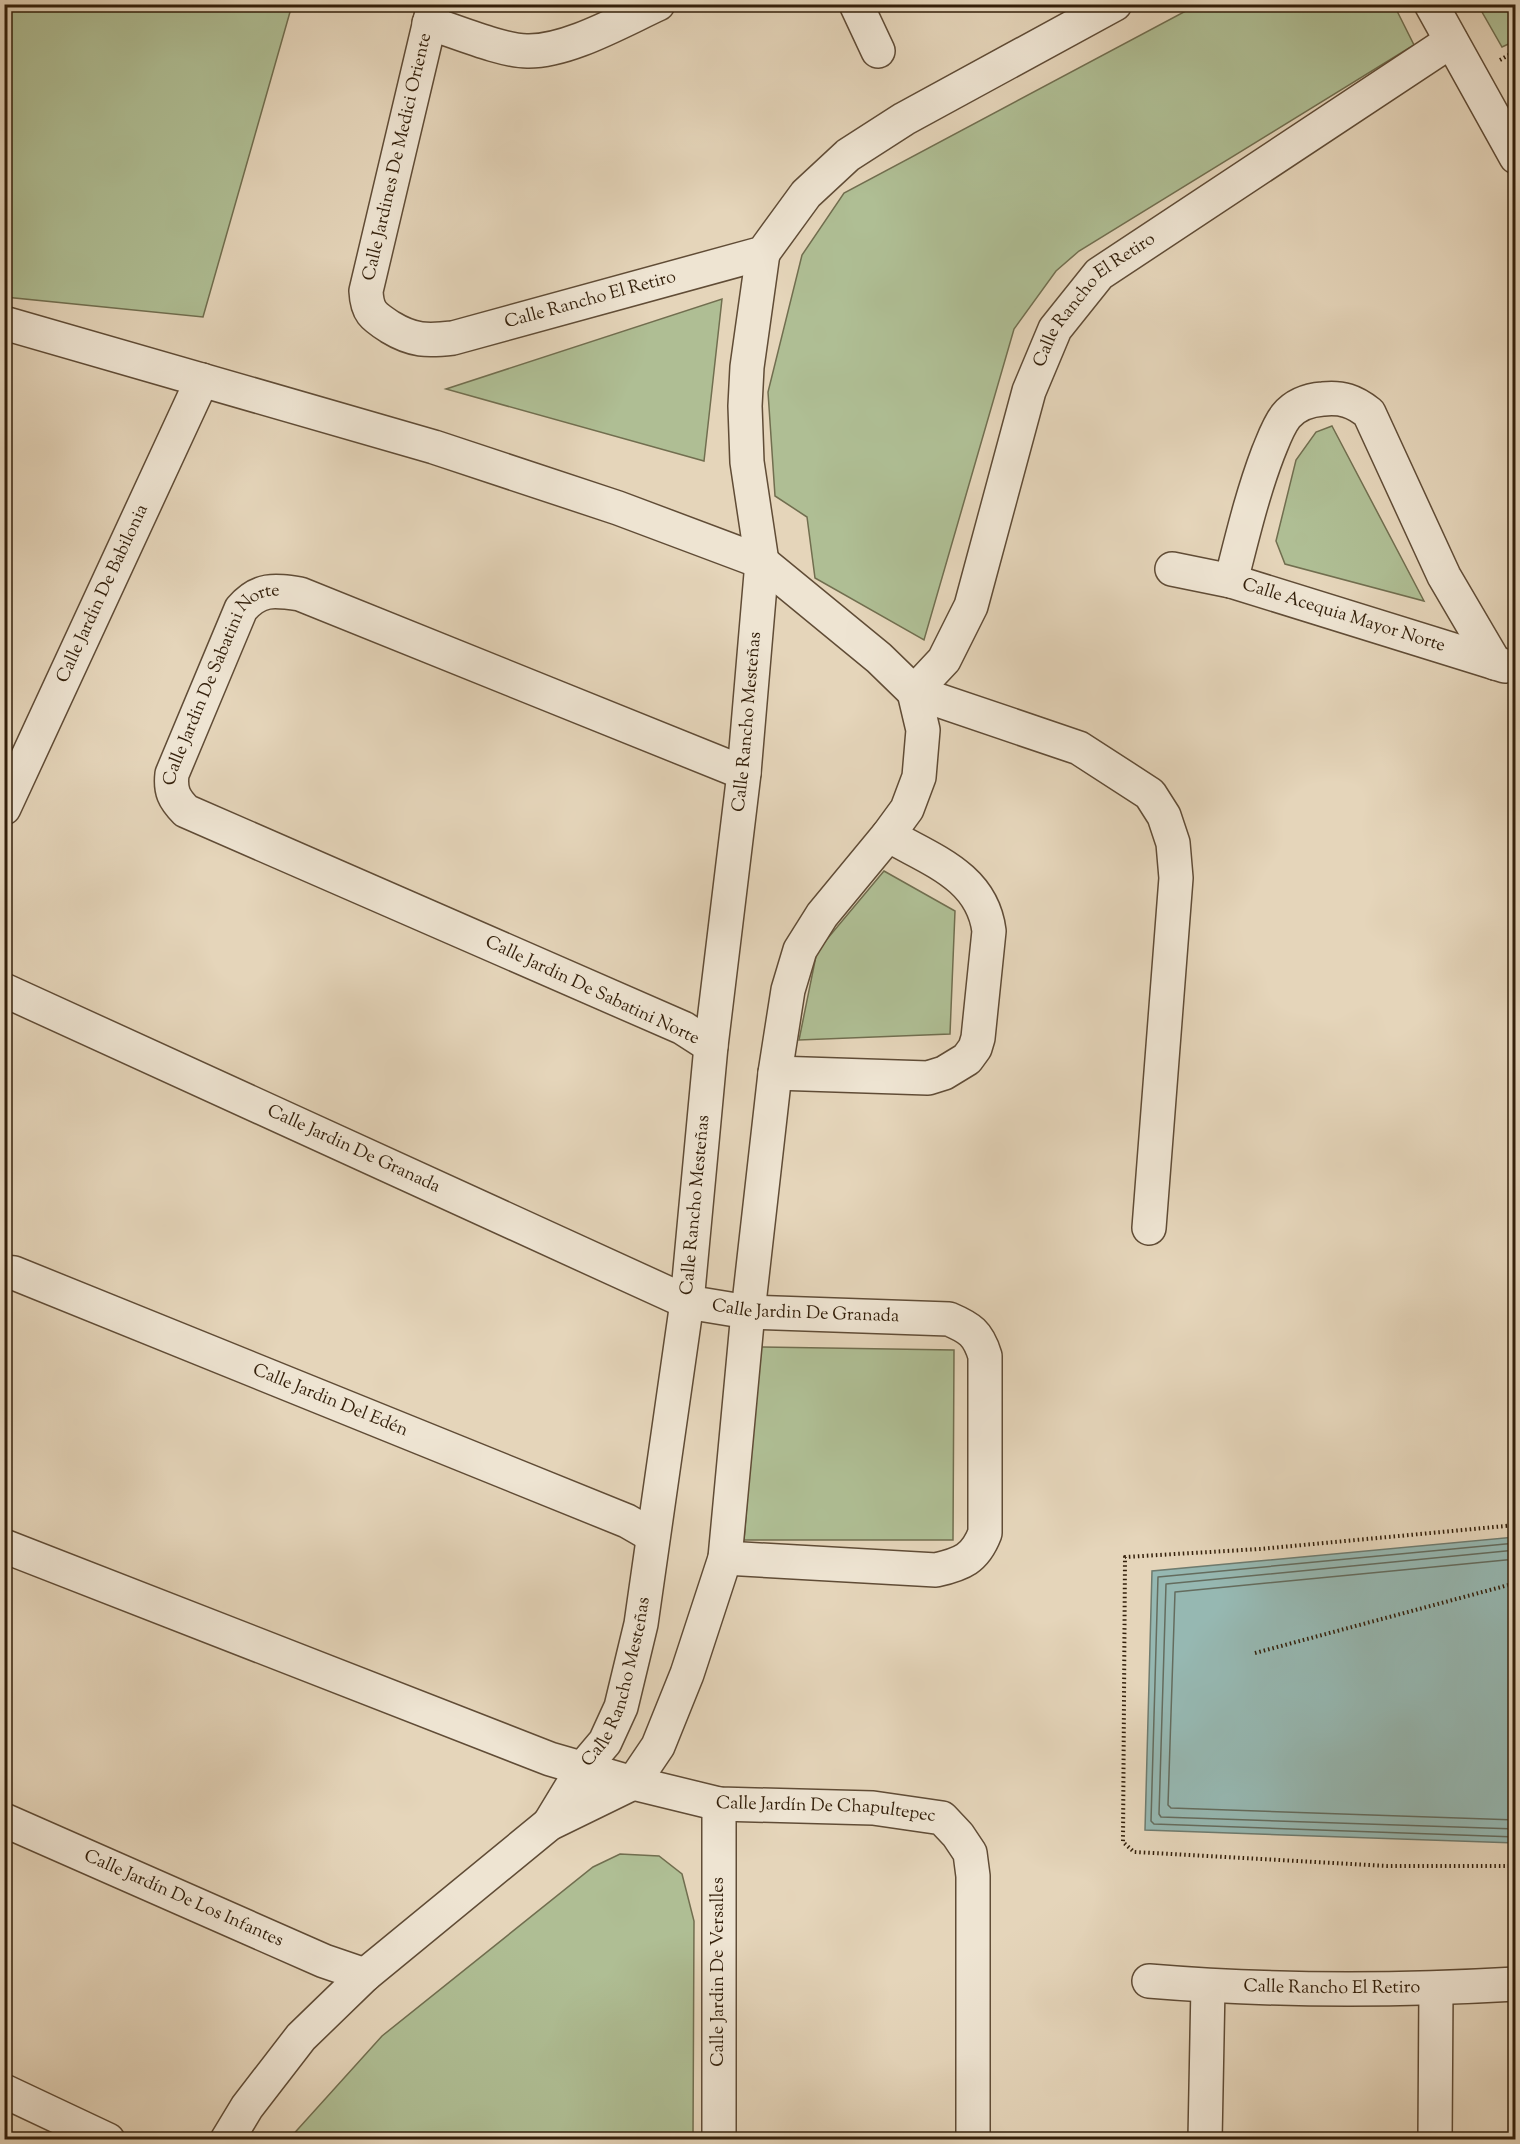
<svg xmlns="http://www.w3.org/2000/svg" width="1520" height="2144" font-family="'Sorts Mill Goudy',serif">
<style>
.green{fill:#afbe94;stroke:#716e4f;stroke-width:1.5}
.water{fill:#96b8b2;stroke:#6e7b6f;stroke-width:1.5}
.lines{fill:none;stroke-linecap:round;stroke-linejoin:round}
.shore{stroke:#646c5e;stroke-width:1.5}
.minor-casing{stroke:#604c36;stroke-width:36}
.path{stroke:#331f0a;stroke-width:4;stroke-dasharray:1.5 3;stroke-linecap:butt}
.minor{stroke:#eee4d2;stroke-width:33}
.labels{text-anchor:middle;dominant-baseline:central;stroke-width:5;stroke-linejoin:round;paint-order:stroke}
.street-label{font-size:18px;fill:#331f0a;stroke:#eee4d2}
</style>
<rect width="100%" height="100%" fill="#e5d5ba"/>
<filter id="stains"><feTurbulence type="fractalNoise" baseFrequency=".00333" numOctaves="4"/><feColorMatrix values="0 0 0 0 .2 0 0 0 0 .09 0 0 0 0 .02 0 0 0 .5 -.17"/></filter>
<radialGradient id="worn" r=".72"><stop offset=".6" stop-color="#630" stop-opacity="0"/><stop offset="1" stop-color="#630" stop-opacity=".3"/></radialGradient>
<g class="green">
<polygon points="5,4 292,5 203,317 5,297"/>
<polygon points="1197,5 1394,5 1414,45 1079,251 1056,271 1014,329 924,640 815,578 807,517 775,496 768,392 802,255 844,193"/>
<polygon points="1478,5 1515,5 1515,41 1502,47"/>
<polygon points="722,299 704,461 446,389"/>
<polygon points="1332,426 1424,601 1285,564 1276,541 1296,460 1316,432"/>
<polygon points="884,871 955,911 950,1034 799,1040 817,951"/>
<polygon points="759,1347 954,1350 953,1540 744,1540"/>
<polygon points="620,1854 659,1856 682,1874 694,1921 693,2139 289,2139 382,2036 593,1867"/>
</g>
<polygon class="water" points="1515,1537 1515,1843 1145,1830 1152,1571"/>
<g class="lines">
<g class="shore">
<polyline points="1516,1543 1158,1577 1151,1821 1154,1824 1516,1837"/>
<polyline points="1516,1550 1166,1584 1159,1814 1161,1817 1516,1829"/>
<polyline points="1516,1559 1175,1592 1168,1805 1171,1808 1516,1820"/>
</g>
<g class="minor-casing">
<g id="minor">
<path id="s1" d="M434,4L366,291C367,312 373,316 390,327C413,341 427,341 453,338L763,253L806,194L848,155L904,119L1115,4"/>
<polyline points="856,4 878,51"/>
<polyline points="1431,4 1516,157"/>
<path d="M429,23C455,31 502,51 527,51C567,52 621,21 658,4"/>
<polyline points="4,323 434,447 618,508 762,562 879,658 914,692 1079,748 1150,794 1164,816 1173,843 1176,878 1149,1228"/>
<path id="s2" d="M1172,569L1231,581L1505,666"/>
<path d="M1231,581C1242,538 1252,495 1268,453C1273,441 1278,426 1286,416C1295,405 1309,400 1323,399C1342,397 1354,401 1369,413L1444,576L1495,663"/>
<path id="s3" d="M914,692L944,660L971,606L1029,391L1055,329L1099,274L1451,41"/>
<path id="s4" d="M4,808L202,380"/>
<path id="s5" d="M4,990L687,1302L748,1312L949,1319C970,1328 978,1333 985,1356V1533C975,1559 962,1564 936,1570L725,1558"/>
<path id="s6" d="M711,1046L683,1028L186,811C174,799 170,791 172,774L241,609C259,588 274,590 300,594L744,773"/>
<path d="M775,1073L928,1078L944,1073L967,1059L975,1048L978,1038L989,931C982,876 931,860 888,835"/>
<path id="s7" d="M4,1272L14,1273L627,1521L653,1536"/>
<path id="s8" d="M4,1546L550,1759L633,1783L719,1804L873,1808L942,1818L958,1835L970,1853L973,1876V2140"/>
<path id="s9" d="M4,1820L324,1961L365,1975"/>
<path id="s10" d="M549,1824L583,1768L605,1742L621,1707L641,1624L687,1302L711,1046L744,773L762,562L747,462L745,406L747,367L763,253"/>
<path id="s11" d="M1149,1981C1269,1991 1395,1991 1516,1984"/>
<polyline points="4,2091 108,2140"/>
<polyline points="227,2140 247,2107 301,2037 365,1975 549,1824 633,1783 658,1746 687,1674 725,1558 748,1312 775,1073 788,990 800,950 822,915 888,835 907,809 919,777 923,730 914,692"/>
<polyline points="719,2140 719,1804"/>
<polyline points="1205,2140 1208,1986"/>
<polyline points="1435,2140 1436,1989"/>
</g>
</g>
<g class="path">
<polyline points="1500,60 1516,51"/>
<polyline points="1516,1525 1260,1549 1125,1557 1123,1842 1134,1852 1387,1866 1516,1866"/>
<polyline points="1255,1653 1516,1583"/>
</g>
<use href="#minor" class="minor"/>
</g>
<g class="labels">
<g class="street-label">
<text transform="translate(398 157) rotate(-77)">Calle Jardines De Medici Oriente</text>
<text stroke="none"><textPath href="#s1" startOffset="549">Calle Rancho El Retiro</textPath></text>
<text stroke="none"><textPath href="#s3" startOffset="442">Calle Rancho El Retiro</textPath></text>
<text stroke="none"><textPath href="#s4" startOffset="236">Calle Jardin De Babilonia</textPath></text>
<text stroke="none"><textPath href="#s2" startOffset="178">Calle Acequia Mayor Norte</textPath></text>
<text stroke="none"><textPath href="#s6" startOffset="723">Calle Jardin De Sabatini Norte</textPath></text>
<text stroke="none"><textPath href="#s10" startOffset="1132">Calle Rancho Mesteñas</textPath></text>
<text transform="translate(592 991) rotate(25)">Calle Jardin De Sabatini Norte</text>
<text stroke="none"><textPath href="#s5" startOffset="384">Calle Jardin De Granada</textPath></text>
<text stroke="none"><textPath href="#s10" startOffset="646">Calle Rancho Mesteñas</textPath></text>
<text stroke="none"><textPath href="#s5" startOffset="870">Calle Jardin De Granada</textPath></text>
<text stroke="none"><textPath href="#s7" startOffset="351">Calle Jardin Del Edén</textPath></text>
<text stroke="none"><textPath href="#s10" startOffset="160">Calle Rancho Mesteñas</textPath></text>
<text stroke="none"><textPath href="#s8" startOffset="868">Calle Jardín De Chapultepec</textPath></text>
<text stroke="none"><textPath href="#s9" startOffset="196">Calle Jardín De Los Infantes</textPath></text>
<text transform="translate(719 1972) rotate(-90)">Calle Jardin De Versalles</text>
<text stroke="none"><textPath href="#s11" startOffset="183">Calle Rancho El Retiro</textPath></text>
</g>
</g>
<rect width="1520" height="2144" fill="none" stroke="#e5d5ba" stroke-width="24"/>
<rect x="6" y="6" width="1508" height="2132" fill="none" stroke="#331f0a" stroke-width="3"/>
<rect x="12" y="12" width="1496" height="2120" fill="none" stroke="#331f0a" stroke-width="1.5"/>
<rect width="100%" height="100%" filter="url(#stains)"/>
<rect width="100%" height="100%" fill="url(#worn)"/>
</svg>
